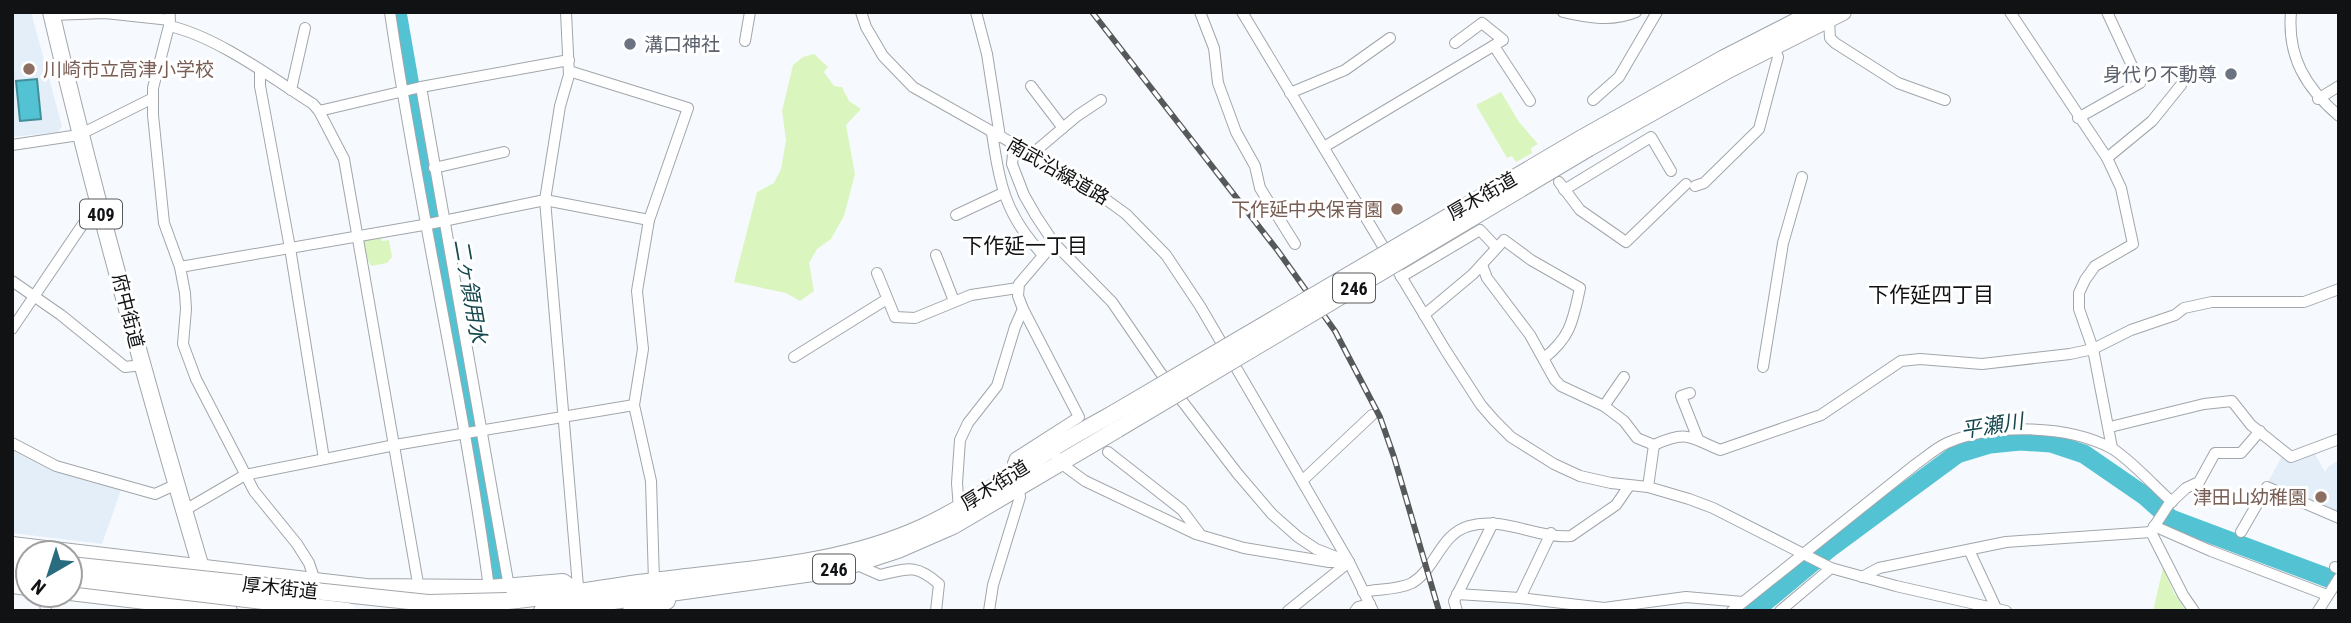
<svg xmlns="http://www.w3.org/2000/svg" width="2351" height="623" font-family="'Roboto Condensed','Noto Sans JP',sans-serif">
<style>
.built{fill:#e3eef8}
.green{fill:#dbf5bf}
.water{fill:#53c3d3;stroke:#3f8e9a;stroke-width:2}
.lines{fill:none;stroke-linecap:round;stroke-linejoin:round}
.river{stroke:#53c3d3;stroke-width:19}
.minor-casing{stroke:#a1a6ab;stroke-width:12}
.highway-casing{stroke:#a1a6ab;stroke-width:18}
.minor{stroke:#fff;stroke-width:10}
.highway{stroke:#fff;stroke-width:16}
.rail-casing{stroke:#56585a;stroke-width:6}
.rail{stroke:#fff;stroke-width:3.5;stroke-dasharray:10;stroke-linecap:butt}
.highway-bridge-casing{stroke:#a1a6ab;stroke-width:18;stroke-linecap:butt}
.highway-bridge{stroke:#fff;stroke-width:16}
.worship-dot{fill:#6b7280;stroke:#fff;stroke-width:2.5}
.education-dot{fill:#8d6e63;stroke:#fff;stroke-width:2.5}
.labels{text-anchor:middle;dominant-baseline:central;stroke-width:6;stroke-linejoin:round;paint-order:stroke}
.shield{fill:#fff;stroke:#58595a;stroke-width:2}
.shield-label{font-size:18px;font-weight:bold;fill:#111214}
.worship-label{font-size:19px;fill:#5b616d;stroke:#fff;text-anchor:start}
.education-label{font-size:19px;fill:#785e54;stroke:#fff;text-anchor:end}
.street-label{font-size:19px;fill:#111214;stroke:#fff}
.neighbourhood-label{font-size:21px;fill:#111214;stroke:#fff}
.water-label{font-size:21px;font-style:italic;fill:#14474e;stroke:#fff}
</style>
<rect width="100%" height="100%" fill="#f6faff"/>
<g class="built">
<polygon points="12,12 31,12 62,126 58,132 12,137"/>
<polygon points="12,447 86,478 121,490 102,544 12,533"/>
<polygon points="2315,454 2325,472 2328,467 2339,460 2339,513 2268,482 2282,456 2292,462"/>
</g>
<g class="green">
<polygon points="814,54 828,67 824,72 834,86 842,87 849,101 861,109 846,125 855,174 844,216 831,239 817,249 809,263 814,291 800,301 786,293 734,282 757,192 774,183 781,169 786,140 782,111 793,65 803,57"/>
<polygon points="1501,92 1519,122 1538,144 1531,148 1532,153 1516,162 1512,156 1507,158 1476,105"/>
<polygon points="381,237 382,241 389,240 392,257 387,263 371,266 369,261 366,262 362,241"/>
<polygon points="2163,568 2174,593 2186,611 2153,611"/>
</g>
<polygon class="water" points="37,79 41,119 20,121 16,81"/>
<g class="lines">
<g class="river">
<polyline points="397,12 482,497 499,577"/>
<polyline points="1754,611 1831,547 1957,454 1990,444 2020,441 2051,443 2084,454 2145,496 2171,519 2339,582"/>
</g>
<g class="minor-casing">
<g id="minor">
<polyline points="170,12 169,26 153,88 153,115 164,223 180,267 185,293 186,309 183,344 196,379 254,491 297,544 309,563 315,581"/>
<path d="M390,12C418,205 463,395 489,588"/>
<polyline points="566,12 569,75 560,106 545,200 579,598"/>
<polyline points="861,12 866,27 883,56 913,87 1083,183 1126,214 1166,255 1200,306 1266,419 1349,562 1373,611"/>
<polyline points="976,12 987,54 1000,137"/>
<polyline points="1200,12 1214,48 1218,83 1236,132 1255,166 1260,188 1295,244"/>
<polyline points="1242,12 1446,351 1481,405 1494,420 1511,437 1554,464 1580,476 1611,483 1648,487 1689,499 1713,508 1831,568 1896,586 2006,611"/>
<path d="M1563,12C1588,18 1613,22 1636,12"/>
<polyline points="2010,12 2107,158 2121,188 2133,244 2095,266 2085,280 2079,293 2079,309 2093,349 2112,448"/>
<path d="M2291,12C2287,57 2306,88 2339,116"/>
<polyline points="52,15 105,13 170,20"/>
<polyline points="1829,20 1830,38 1835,43 1898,83 1945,100"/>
<path d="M169,26C216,36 272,78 313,104L319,111L344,159L419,589"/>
<polyline points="745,41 750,12"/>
<polyline points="1494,46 1530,101"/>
<polyline points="260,70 260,86 290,248 324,459"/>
<polyline points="569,71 688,108 649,220 637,291 643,349 634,405 651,481 654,581"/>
<polyline points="1031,86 1063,128"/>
<polyline points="421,87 509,587"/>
<polyline points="291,90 305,28"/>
<polyline points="1290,93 1345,70 1390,38"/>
<polyline points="2318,99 2339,86"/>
<polyline points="1593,100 1619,77 1657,12"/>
<polyline points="319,111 421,87 569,60"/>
<polyline points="2078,118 2140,83 2107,12"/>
<path d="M992,133C1000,185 1005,215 1043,255"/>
<polyline points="12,145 79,135 153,98"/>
<polyline points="1014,145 1012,164 1024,195 1036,216 1054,243 1112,302 1160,372 1237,473 1272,514 1298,537 1316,549 1349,562"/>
<polyline points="1324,147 1503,40 1482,23 1455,43"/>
<polyline points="1032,154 1077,116 1101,100"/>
<polyline points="2107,158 2152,121 2181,85"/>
<polyline points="434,168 504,152"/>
<polyline points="1559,182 1580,210 1626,242 1686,184"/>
<polyline points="1695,186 1704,183 1759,129 1778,57 1774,47"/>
<polyline points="1564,190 1651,137 1671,171"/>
<polyline points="956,215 1003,193"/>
<polyline points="936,255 954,301"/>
<path d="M1482,265L1487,278L1530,335L1555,380L1561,386L1604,406L1624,421L1637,438L1654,445C1687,430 1689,437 1720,450L1821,415L1901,361L1920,359L1982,364L2070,354L2093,349L2131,330L2175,315L2184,308L2212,302H2304L2339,289"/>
<polyline points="180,267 429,224 545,200 649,220"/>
<polyline points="877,273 895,317 915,318 971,295 1018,288"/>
<polyline points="1401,277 1480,230 1496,247"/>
<polyline points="12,281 61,315 125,367 142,365"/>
<path d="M1424,315L1473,274L1504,240L1531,260L1580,288C1573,320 1571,337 1544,358"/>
<polyline points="12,329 83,224 98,206"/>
<polyline points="794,357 887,299"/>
<polyline points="1763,367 1783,243 1802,177"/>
<polyline points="1690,393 1681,396 1698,439"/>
<polyline points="1604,406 1624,377"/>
<polyline points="2110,427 2204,404 2232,401 2251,425 2291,457 2339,439"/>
<polyline points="12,443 56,466 155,494 177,484"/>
<polyline points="1052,449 1059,462 1085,481 1196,534 1244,548 1329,562 1343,562"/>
<polyline points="1108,452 1182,510 1200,534"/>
<polyline points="1017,472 1013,463 1015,458 1079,417 1023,309 1018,296 1019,284 1054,243"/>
<polyline points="1302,481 1372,415"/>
<polyline points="1648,487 1654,445"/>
<polyline points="959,509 957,483 960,440 968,423 997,386 1015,327 1023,309"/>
<polyline points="185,510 245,475 395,445 634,405"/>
<polyline points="2154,526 2211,551 2327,595"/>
<polyline points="2152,530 2169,504 2186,488 2199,482 2215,453 2241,453 2260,431"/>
<polyline points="2151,532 2183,595 2194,611"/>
<polyline points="2241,532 2267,487 2339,518"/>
<polyline points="1969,550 1996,608"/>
<path d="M855,564L880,575C909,568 916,564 939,584L936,611"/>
<polyline points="2335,567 2339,569"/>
<polyline points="1862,577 1879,568 2006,542 2151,532"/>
<path d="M1363,592C1378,589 1398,590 1412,583C1436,569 1440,534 1469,526C1504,516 1537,539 1571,536L1616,505L1629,486"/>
<polyline points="1457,594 1520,598 1604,608 1686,597 1743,602"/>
<polyline points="44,595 46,611"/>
<polyline points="1520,598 1551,533"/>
<polyline points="989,611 993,585 1020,497 1019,488"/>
<polyline points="1288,611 1349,562"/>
<polyline points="1355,611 1358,607 1370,604"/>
<polyline points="1457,611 1454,601 1493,523"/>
<path d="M1732,611L1916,464C1926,457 1936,448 1947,443C1992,423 2068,425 2111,448C2128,457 2156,488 2172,502"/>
<polyline points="1780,611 1831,568"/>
<polyline points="2318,611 2339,578"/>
</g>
</g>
<g class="highway-casing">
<g id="highway">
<path d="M51,12C98,213 154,411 213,608"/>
<polyline points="1582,138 1724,58 1814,12"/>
<polyline points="1589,148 1730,69 1843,12"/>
<polyline points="12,545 366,587 489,588 563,582 578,593"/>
<polyline points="12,558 28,560"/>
<polyline points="12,571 28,573"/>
<polyline points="12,585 28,587"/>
<polyline points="70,592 229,611"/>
<path d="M507,601C557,597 605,587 654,581C745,569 838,566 923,527C968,506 1008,477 1050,450C1069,438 1089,427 1109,416"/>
<polyline points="542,611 813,573 855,564 898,550 953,526 1118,429"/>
<polyline points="631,611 667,601"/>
</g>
</g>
<use href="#minor" class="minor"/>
<use href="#highway" class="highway"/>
<g class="rail-casing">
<polyline id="rail" points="1092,12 1278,251 1335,331 1380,417 1394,457 1439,611"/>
</g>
<use href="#rail" class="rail"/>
<g class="highway-bridge-casing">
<g id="highway-bridge">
<polyline points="1109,416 1582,138"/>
<polyline points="1118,429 1589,148"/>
<polyline points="70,565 428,603 507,601"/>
<polyline points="70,578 347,611"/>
</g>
</g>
<use href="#highway-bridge" class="highway-bridge"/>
</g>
<g class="worship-dot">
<circle cx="630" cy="44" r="7"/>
<circle cx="2231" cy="74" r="7"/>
</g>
<g class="education-dot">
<circle cx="29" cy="69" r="7"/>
<circle cx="1397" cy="209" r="7"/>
<circle cx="2321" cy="497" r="7"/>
</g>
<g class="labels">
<g class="shield">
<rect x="80" y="199.5" width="42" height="29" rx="5"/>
<rect x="1333" y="273.5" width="42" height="29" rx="5"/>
<rect x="813" y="554.5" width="42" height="29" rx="5"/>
</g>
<g class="shield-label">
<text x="101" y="214">409</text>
<text x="1354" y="288">246</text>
<text x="834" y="569">246</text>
</g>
<g class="worship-label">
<text x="644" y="44">溝口神社</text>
<text x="2217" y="74" text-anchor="end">身代り不動尊</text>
</g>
<g class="education-label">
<text x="43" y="69" text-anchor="start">川崎市立高津小学校</text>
<text x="1383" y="209">下作延中央保育園</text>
<text x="2307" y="497">津田山幼稚園</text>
</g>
<g class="street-label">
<text transform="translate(1058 171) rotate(30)">南武沿線道路</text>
<text transform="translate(1482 196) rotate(-30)">厚木街道</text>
<text transform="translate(128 311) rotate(76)">府中街道</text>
<text transform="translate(995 485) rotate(-32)">厚木街道</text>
<text transform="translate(280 588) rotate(6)">厚木街道</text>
</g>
<g class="neighbourhood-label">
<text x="1025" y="246">下作延一丁目</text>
<text x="1931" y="295">下作延四丁目</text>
</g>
<g class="water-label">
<text transform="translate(470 291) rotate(80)">二ヶ領用水</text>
<text transform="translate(1992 426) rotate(-9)">平瀬川</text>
</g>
</g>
<rect width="2351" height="623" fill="none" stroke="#111214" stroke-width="28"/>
<g transform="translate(49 574) rotate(219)"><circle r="33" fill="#ffffff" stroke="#a0a0a1" stroke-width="2"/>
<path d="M0-5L12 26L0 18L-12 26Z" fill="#2a6c7f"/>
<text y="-10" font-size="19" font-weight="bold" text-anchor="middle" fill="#111214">N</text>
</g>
</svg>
